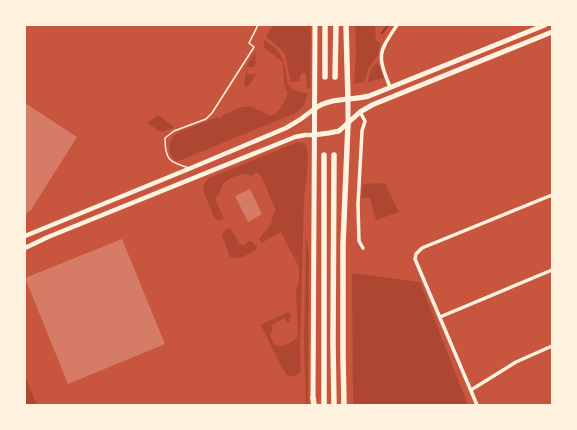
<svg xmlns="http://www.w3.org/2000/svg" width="577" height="430" font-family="Arial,sans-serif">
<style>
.green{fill:#ae4732}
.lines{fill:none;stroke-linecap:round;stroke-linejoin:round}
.stream{stroke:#8f3625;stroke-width:2}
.building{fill:#d67c66}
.service{stroke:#fff3e0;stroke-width:1.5}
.minor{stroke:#fff3e0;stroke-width:3.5}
.tertiary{stroke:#fff3e0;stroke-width:4.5}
.secondary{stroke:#fff3e0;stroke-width:5}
.trunk{stroke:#fff3e0;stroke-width:5.5}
</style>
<rect width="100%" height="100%" fill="#c8553d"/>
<g class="green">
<polygon points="273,25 311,25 310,88 308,88 308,89 307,89 306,74 304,73 301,74 299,81 291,82 285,54 282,50 266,37"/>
<polygon points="355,25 375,25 376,41 380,43 378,55 368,69 365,80 363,82 354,84 356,50"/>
<path d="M264,40C269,44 277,48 280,54C292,72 277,91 308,93L303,107L296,113L181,160L177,161C173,159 171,156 170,151C169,146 170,140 174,136C179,131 209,121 218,117L219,119L222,118L221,116C231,112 246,102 256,108L255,109L257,110L258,109L270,116C279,114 285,101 288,93L284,84L283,62L264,48Z"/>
<polygon points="255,52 256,63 254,67 247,67 247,74 256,74 247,88 244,85 247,65"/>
<path d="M377,63L379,65L384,78L368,82C369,75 371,67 377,63Z"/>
<polygon points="158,115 173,126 173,128 161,132 147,123"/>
<path d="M298,142L304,143C312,150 305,187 304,199L300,348L301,372L295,376H288L282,368L261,325L288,312L291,315L289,322H287L285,318L271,325L273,330C267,335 272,339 275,345C283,348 293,342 298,336L296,290L299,281V267L281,232L263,242L262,243L259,239L271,224L273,216L276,210L261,176L256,172L252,176C243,171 229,178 222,185L220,192L215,199L224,219L217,220L214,217L203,190L204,184L209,178Z"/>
<polygon points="385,183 399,212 376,220 370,198 361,198 363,184"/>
<polygon points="230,228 238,240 238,244 246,245 247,241 253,242 257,247 256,250 241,258 230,257 222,236 224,231"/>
<polygon points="306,236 309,254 308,405 306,405 304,347"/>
<polygon points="352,273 420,282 468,405 353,405"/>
<polygon points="25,376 37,405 25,405"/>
</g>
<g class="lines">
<polyline class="stream" points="382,33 388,25"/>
</g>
<g class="building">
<polygon points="25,103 77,137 31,210 25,214"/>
<polygon points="250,189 262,214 248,222 235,196"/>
<polygon points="122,239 165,344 68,384 25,278"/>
</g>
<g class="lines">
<path class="service" d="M189,168C169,162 165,160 165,138L174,131L206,119L212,113L254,47L249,43L258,25"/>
<g class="minor">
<path d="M390,87C377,54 378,54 397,25"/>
<polyline points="360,112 365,121 362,131 358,204 359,241 363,248"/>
<polyline points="440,317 552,270"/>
<polyline points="471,390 516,362 552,346"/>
<polyline points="477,405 415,259 416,254 422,248 552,195"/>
</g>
<g class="tertiary">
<polyline points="25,236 191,168 286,128 301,119 314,109"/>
<polyline points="25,248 48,237 295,137 305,135 314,135"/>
</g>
<g class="secondary">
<polyline points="348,100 348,124"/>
<path d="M314,109C331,97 349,101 369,96L545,25"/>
<polyline points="314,135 329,133 339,131 360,112 372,105 552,32"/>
<polyline points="313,398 315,25"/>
</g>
<g class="trunk">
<polyline points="346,25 348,100"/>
<polyline points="325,77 325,25"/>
<polyline points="335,77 336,25"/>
<polyline points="313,398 314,405"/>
<polyline points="324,405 324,155"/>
<polyline points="334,405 333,344 334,155"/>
<polyline points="344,405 343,357 343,244 348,124"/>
</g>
</g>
<rect width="577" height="430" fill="none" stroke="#fff3e0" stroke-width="52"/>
</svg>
